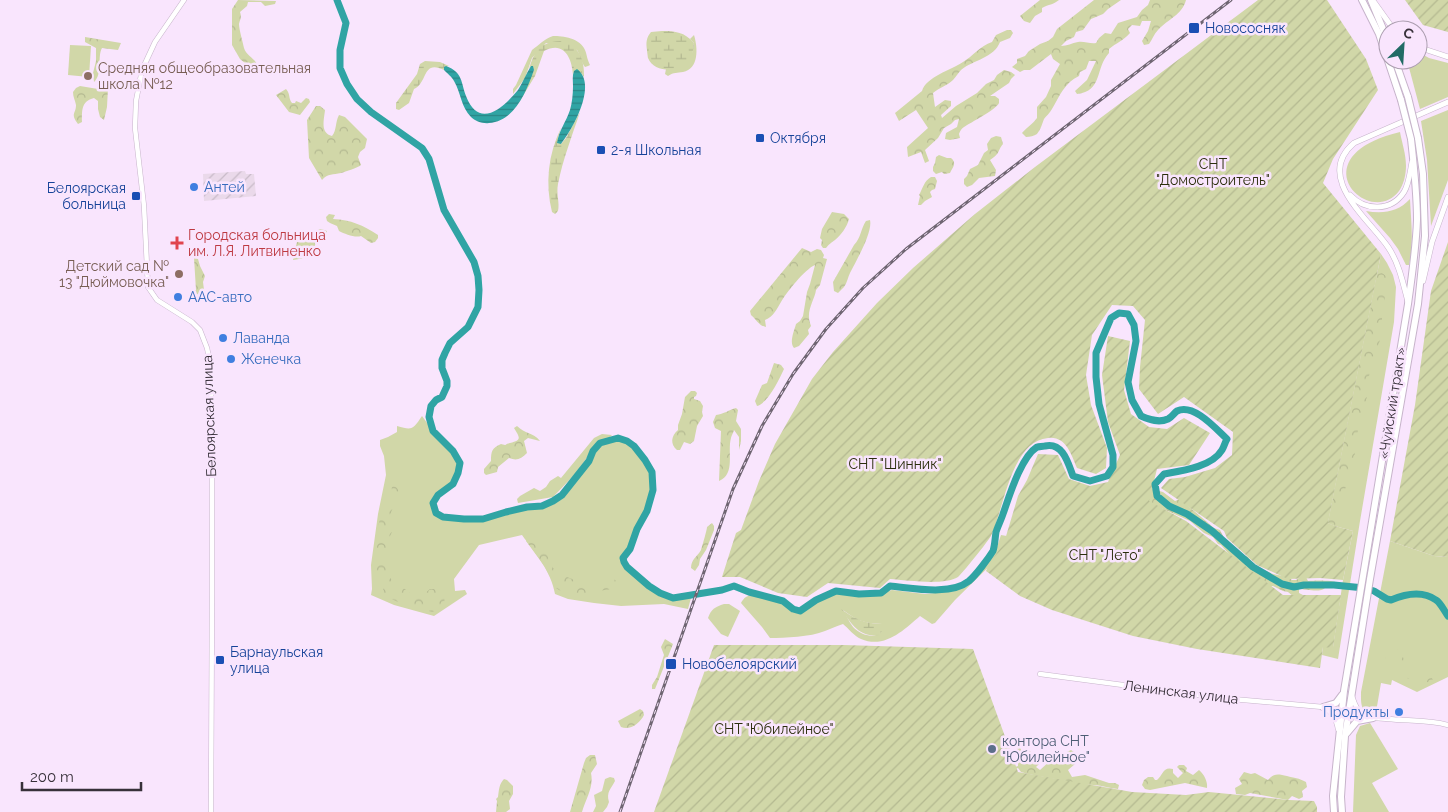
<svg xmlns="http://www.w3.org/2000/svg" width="1448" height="812" font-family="Raleway,sans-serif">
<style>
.industrial{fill:url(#industrial-furrows)}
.grass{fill:#d1d7a8;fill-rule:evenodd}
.forest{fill:url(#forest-crowns)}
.wetland{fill:url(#wetland-marsh)}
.garden{fill:url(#garden-furrows)}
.water{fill:url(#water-rules)}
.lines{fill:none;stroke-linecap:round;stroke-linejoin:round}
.river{stroke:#30a4a4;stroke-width:7}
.tertiary-casing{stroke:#c7b4cb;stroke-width:5.5}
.secondary-casing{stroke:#c7b4cb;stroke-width:6}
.trunk-casing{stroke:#c7b4cb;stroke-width:8}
.tertiary{stroke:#fff;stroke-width:4.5}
.secondary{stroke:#fff;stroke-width:5}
.trunk{stroke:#fff;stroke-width:6}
.rail-casing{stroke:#6f6572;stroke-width:3}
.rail{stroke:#f9e5fd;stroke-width:1;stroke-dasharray:4;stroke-linecap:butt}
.trunk-bridge-casing{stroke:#c7b4cb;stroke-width:8;stroke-linecap:butt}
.trunk-bridge{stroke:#fff;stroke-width:6}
.transit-dot{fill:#1a4fb4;stroke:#f9e5fd;stroke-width:2}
.education-dot{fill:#8d6e63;stroke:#f9e5fd;stroke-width:2}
.shop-dot{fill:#3f7fe0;stroke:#f9e5fd;stroke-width:2}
.health-dot{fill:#e0444e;stroke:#f9e5fd;stroke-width:2}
.service-dot{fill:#5c6f8a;stroke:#f9e5fd;stroke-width:2}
.labels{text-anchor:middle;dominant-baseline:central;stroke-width:5;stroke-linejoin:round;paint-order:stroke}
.transit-label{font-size:14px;fill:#164399;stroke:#f9e5fd;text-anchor:start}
.education-label{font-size:14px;fill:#785e54;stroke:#f9e5fd;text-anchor:start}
.park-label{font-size:14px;fill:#2b2e0c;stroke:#f9e5fd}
.shop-label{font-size:14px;fill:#366cbe;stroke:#f9e5fd;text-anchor:start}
.health-label{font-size:14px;fill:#be3a42;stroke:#f9e5fd;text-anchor:start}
.street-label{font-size:14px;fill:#373039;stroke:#f9e5fd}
.service-label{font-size:14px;fill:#4e5e75;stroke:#f9e5fd;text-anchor:start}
</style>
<defs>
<pattern id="industrial-furrows" width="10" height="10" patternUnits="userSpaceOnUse" patternTransform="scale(1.25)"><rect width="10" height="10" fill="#ead9ea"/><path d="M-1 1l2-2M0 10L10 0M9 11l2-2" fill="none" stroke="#c9bbc9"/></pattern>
<pattern id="forest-crowns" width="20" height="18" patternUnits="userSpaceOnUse" patternTransform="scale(1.25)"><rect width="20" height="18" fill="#d1d7a8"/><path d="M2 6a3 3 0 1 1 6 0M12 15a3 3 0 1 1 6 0" fill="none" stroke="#b4b991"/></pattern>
<pattern id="wetland-marsh" width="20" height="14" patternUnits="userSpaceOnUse" patternTransform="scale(1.25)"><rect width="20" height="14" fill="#d1d7a8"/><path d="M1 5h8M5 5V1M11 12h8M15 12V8" fill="none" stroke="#b4b991"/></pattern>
<pattern id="garden-furrows" width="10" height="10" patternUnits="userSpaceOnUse" patternTransform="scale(1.25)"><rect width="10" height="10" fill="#d1d7a8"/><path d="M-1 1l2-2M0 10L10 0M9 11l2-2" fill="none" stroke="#b4b991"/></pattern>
<pattern id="water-rules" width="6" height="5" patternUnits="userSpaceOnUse" patternTransform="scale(1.25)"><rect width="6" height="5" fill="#30a4a4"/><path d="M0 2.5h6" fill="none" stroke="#2a8687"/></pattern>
</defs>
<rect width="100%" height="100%" fill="#f9e5fd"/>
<polygon class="industrial" points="245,171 246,174 254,174 256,196 204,201 203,174"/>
<g class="grass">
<path d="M694,35C698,48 699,69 683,72C677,73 674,72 668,76L665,74L666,69C686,67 691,64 694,43L690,39Z"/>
<path d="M553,36C563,36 580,38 585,50C587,55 587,59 590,65L588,66L585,67C581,62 580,55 577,50L546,43L532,58L525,78L513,94V89L516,85L532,50C539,45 544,39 553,36Z"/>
<polygon points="70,45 91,46 89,77 68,75"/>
<polygon points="1418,52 1429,58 1448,63 1448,97 1420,109 1407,60 1418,60"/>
<polygon points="1448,110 1448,180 1431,226 1427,160 1421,121"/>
<path d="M1400,132C1402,143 1406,154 1406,166C1406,174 1404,184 1399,191C1370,230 1296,157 1400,132Z"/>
<path d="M1410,199C1411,220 1414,244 1409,265H1406L1398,249L1390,238L1366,211C1383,214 1398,212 1410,199Z"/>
<polygon points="1381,254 1387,263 1393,275 1396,287 1394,322 1360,521 1338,659 1322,655 1323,647 1333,647 1343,580 1353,531 1335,526 1328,523"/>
<path d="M422,416L433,431L453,451L460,463L458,473L453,484L436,498L433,503L436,513L443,517L464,519H483L506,512L527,507L542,506L553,501L562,495L589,461L593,451L600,443L618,438L627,441L634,446L652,472V493L647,511L637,529L630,549L623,558L624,562L627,567L636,576L660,593L661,596L672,600L691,598L688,609L664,604L621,606L594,603L568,599L555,594C551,571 535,553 522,535L479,545L454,579L455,591L465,590L467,594L434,616L394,605L371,595L372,589L371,565L378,514L386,475L384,456L380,446V440L388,437L397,432V426C413,431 413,429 422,416Z"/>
<polygon points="602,434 612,435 608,439 598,442 576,473 553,497 518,503 517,499 520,496 534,488 540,491 546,487 550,481 558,476 561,478 594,438"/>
<path d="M1001,535L1018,538L955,600L935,623L932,624L920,616C904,630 885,649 861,639C854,636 848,628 843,624C836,626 831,629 825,631C810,637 785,638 770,638L762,627L741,603C742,601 744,598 746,597C752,593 776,598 783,601C789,604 793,609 800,611L816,600L836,591L859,594L881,593L892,590L925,594L945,592L964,586L997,547ZM843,610C858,621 863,623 882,624L881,632C874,639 861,635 854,628C850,624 847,616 843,610Z"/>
<path d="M1390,541L1434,556L1448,557V677L1417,692L1392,680L1391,685L1381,683L1376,712L1371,715C1360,711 1361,702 1361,692Z"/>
<path d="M724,604H729L740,611L728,637L721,634L708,618C711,609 715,607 724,604Z"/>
<polygon points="1370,723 1398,769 1372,783 1389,812 1353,812 1356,735 1360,726"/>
<path d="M610,777L614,778L615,781C611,789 606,792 609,802L607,807L603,812H593L596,806L594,795L602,791L605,779Z"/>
</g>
<g class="forest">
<path d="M238,0L276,1L275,4L265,6L261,2H248L247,6L240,12C242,18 240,19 239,24C239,29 243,43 244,48C246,55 254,58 257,64L254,68H251L240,59L232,45V9Z"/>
<path d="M1040,0H1059C1053,5 1049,4 1042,8V12L1035,16L1030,23L1024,21L1020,16Z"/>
<path d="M1094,0H1121L1108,9L1103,14L1091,19L1083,30L1076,32L1074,37L1066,41L1061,46C1067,46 1072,43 1078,42C1084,41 1090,44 1096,43L1099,38L1105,33L1111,34L1118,23L1137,17L1142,10L1148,5L1150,0H1186C1182,15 1168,19 1158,30C1154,34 1152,40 1149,44L1144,45L1142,41L1148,31L1151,21H1142L1140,26L1132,25L1128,29L1130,33C1123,41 1116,43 1109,49V53C1095,68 1103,91 1077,94L1075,91L1087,80L1096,61H1089L1086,69L1080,72L1079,76C1065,82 1059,97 1052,109C1050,113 1046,116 1044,119C1042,124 1041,129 1037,134C1034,136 1030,137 1026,137L1022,133C1027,127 1033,124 1037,118V107L1046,97L1051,86V80L1060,64L1053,59L1051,54L1030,70H1024L1020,72L1012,67L1017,63V59L1025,56L1029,51L1040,44L1048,41L1053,37L1057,29Z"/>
<path d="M1007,30H1011L1013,33L1010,38L1000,42C994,58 973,60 961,70C958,73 956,77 953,80C948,85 939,88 933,93L935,107L945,100L951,101V106L941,115L942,118L956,106L977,93L986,84L994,80L997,75L1004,70L1011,72L1015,75L1011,79L1009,83L990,96H995L999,99C999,100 999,102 999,103C997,109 970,123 964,127C961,129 960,131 959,134L960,138L950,140L945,139L946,133L957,127L959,119L955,120L951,124L944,128L938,138L925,150L929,161L925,163L921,152L908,157L907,147L928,128L916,110L899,121L895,113L922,91C926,77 951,70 963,62C973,56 980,46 992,42L996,35Z"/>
<path d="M85,37L121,43L118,50L102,48C97,57 103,74 94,82L93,73L96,61V48L85,42Z"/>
<path d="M80,86L98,89L103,87L108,88L107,107L104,120L100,117L98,109V101L94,98C81,101 82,111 82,122L78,124C70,113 76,114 76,105C75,100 73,97 73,92L76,88Z"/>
<path d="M286,89C291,95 288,98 292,103H295L296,101L301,103L306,98L309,99L310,102L300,115L289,112L276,95Z"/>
<path d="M316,106H320L325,110C324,120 320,133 332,136C337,130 335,122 339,115L345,117L367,139L365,148L360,152L358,157L361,165C359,167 345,172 341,173C333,175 328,173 322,180L309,158L307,120Z"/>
<path d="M996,136L1001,137L1003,144C997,151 1001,153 990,160L996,170L995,176L979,178L972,185L967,187L964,184V179L967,176L970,169L978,165L984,153L988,150L987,144L991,138Z"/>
<path d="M939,155L947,158H951C957,163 953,167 950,173L944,174L942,172L936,174L933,171V167L935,163L936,157Z"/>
<path d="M931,177H935L937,181L935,189L932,190L930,192L932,197L925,201L921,205H918L920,196L919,195C923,188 924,181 931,177Z"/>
<path d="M832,212L844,214L849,219C847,227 841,235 835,240C831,243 829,244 826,248H823L821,245L822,240L820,238L822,229Z"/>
<path d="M329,214L335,215L333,219C351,220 363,225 378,235V238L375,242L371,243L361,236C355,238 345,234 339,231L337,226L330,223L327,221L326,217Z"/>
<path d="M870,220C873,232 856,261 850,273C848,277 847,283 844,287C842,289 840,291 838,293L834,291L833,282L854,245C861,238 861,228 866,221Z"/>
<path d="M321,229L327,231V233L317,237C315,252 307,259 293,260L298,237Z"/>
<path d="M802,248L811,252L817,249L821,250L824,255L823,258L827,259L820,285L816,290C815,298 808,308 809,318C809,320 810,323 811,326L808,330L809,334L799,346L794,348C789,343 794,331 796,324L800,321L803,316L807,292L810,284L815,265C805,269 786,293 781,302C776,310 774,316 765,320L766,327C759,326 756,319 751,315L750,311Z"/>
<polygon points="194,258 198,259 200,266 205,276 203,282 204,290 202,293 195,295 191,291 196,290"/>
<polygon points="1382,273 1386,276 1387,286 1382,312 1382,320 1379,331 1380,340 1369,376 1368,393 1360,424 1357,434 1357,446 1335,526 1328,523 1377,274"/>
<path d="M774,363L781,365L784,369C779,380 768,403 757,406L755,401L762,385L767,383Z"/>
<path d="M691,391H695L697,393L696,396L694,397V399L700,401L703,406L702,412L703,416L697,426L694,441L690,444L684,442L680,450H677C670,444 671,436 678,430V425L682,414L685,397Z"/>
<path d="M736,408L738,410L736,421L741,429V441L739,450V437L734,430C734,431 731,437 731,438C727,452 736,474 719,481L721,431L715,428L713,422L716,415C724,414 729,410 736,408Z"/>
<path d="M517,426C525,434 533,432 540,441L528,438L524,441L527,453C521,459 517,461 509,458L498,467L497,472L486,475L484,473V469L491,461C491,451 492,448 501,444C509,446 502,445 510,443C522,440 520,438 514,428Z"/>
<path d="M398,482L400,483L401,488L396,495L395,503L390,515L395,526L387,542L388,548L386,552L388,560L387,573L396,586L405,589L413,596L424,594L430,589H438L440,585H445L448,591L444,595C446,606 442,609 432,612L416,607H409L387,597L384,595L383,587L375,581V551L377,548L376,534L380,519L383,514V509L391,496L392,486Z"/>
<path d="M1148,488L1163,492L1175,501L1180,499L1214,528L1220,530L1224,538L1236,548L1241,554L1248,557L1255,566L1273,574L1288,577L1292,580H1296L1301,577H1306L1308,581C1316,580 1333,580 1339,583L1337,588H1325C1320,593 1306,589 1299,589V593L1311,599L1294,597L1288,592L1283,591L1273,586H1268L1235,561L1221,545L1218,544L1213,537L1204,533L1190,521L1161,508L1149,514Z"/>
<path d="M712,523L714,526V530L706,550L700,559L699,565L695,571L691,568C691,559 697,557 701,550C702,547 707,530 707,527Z"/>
<path d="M531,537L534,539L537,542L536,546L538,548L546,549L553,563V568C559,570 561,574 567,577C575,581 586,582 596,583L599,582L607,576L612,577L616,581C612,593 606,588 598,592C595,594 593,596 591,598L586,597L582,599L577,595L564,593L556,588L545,567L526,541L527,538Z"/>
<polygon points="665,639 673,644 655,689 652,689 652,685 657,677 663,658 664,655 661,647"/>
<path d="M1394,649C1403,650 1401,655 1405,661C1408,666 1410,667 1411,673L1418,679L1432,678L1433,681L1418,684L1411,679H1408L1406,675L1403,673L1396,663L1388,662L1385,657L1387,653L1392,652Z"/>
<path d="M640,709L643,711L644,715C640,723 630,731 621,727L618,721Z"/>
<path d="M1020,748L1023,753L1028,750C1033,752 1034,757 1039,760V764L1036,767L1040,770L1051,760L1066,761L1067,752L1071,750L1074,752L1075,764L1068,770L1072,777L1085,775L1109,783H1115L1119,785L1118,789C1108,788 1096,784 1087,785L1028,774L1021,772L1018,768L1008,772L1015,767L1018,766V759L1013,750Z"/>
<path d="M590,755H595L597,764L591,773C594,787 586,798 582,812H570L584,763L586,758Z"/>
<path d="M1179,765H1184L1187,768L1186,771L1193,775L1199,770C1204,774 1208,782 1207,788L1185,783L1150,790L1145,789L1142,785L1144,780L1148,777H1153L1155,780H1157C1163,775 1163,766 1173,769V773L1178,778L1183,773L1177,767Z"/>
<path d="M1244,772L1251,774L1255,773L1268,780C1274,773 1278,774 1287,776C1294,778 1299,778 1306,782L1307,787L1302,791L1303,797L1299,799L1292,796L1288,800L1250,793L1245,795L1236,794L1235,788L1242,784L1239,779Z"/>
<path d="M504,779L507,780L513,786V794L509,801L510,809L506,812H496L497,801L496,799L498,797C499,790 499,784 504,779Z"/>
</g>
<g class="wetland">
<path d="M662,31C676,31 684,32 694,43C693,48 693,54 691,59C684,73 654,74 648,58C648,58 647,51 647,50C646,43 646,38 651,32Z"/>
<path d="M560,41C578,43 585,60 584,77L581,73L574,71L573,75C572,58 564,40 544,51L535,76L518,104L534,70L531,66L529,69C534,52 540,42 560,41Z"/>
<path d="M425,61L440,62L449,66L444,67V70C422,59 428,83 414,89L409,103L399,110L396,109V103L417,74L420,64Z"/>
<path d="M580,112C572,136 563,159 558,184C556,194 560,203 558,211L555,214L552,212C545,184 548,154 561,128L558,138L561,144L566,138Z"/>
<path d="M841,609C857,620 863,623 882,624L884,628L879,635C859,638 851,623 841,609Z"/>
</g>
<g class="garden">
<path d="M1258,0H1327L1366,59L1378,90L1333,159L1323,183L1381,254L1328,523L1335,526L1353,531L1343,580L1320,578L1288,579L1257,565L1227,538L1224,531L1161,488L1169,479L1185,477L1215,468L1232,455L1233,432L1184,397L1158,414L1139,389L1140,367L1145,320L1133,306L1112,305L1092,335L1086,375L1091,405L1107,448L1106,468L1096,474L1077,468C1071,454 1066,436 1048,438C1011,441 1004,509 991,536C989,540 961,575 958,577C944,586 906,580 890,579L880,588L828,583L807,597L778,593L740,577H722L736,533L741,530L759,481L775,444L812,379L833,352L877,303L913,268L975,214L1035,167Z"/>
<polygon points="1405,0 1448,0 1448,32 1423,25"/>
<polygon points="1448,242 1448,557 1434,556 1390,541 1415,405 1431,291"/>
<polygon points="1108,336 1130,341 1124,390 1131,414 1149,427 1167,429 1184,418 1210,433 1189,465 1157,469 1149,501 1186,521 1283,595 1341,595 1333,648 1323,647 1320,668 1197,649 1133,636 1052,610 1020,596 986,571 989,564 1004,543 1018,496 1027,480 1038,454 1058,455 1069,479 1090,486 1108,482 1120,455 1108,422 1102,375"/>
<polygon points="714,645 844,645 973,649 1018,772 1132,792 1186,795 1209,792 1289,800 1314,801 1317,807 1317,812 654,812"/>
</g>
<g class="water">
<path d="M446,66C463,72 461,83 466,96C479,130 503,108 518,90C523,82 526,74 531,66H533L534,70C526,92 515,121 489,123C483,124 475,121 471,117C461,107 461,93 454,81C452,77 447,73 444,70V67Z"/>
<path d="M577,69C598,84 573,129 561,144L557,143C559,130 566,122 570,110C572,103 573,94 573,86C573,81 572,76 574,71Z"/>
</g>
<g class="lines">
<path class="river" d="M337,0L346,23L340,50V68L347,84L357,99L371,112L422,148L429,159L444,210L474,262L478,276L479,290L478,307L468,327L450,343L445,353L442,360V368L447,381V386L442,397L436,400L431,406L429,417L433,431L453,451L460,463L458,473L453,484L438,495L433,503L436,513L443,517L464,519H483L506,512L527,507L542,506L553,501L562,495L589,461L593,451L600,443L618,438L627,441L634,446L645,460L652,472L653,490L647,511L637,529L630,549L623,558L624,562L627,567L649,586L660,593L673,598L722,590L734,586L749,592L783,601L793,609L800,611L816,600L836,591L859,594L881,593L890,586C913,588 950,596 969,581C976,575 988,559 993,551C995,545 995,538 996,532C998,526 1001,520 1003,514C1009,497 1021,457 1037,447C1038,447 1044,446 1045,446C1063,442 1068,463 1073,476L1090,481L1107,476L1113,467V455L1099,404L1096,377V353L1111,318L1119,313L1128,314L1134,325L1136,341L1128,382L1132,400L1141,416C1150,420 1159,423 1168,419C1172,417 1174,413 1177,411C1194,403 1216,429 1227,439C1225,442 1224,447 1222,450C1212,467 1181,471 1164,474L1155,484L1157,496L1169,506L1187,514L1212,531L1253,567L1282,584L1294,587L1304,585H1334L1364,588L1374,591L1387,599L1391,600C1405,594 1422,590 1436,600C1441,603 1444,611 1448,616"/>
<g class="tertiary-casing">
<g id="tertiary">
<polyline points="184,0 155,42 142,70 136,101 135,128 144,206 148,287 157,300 192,322 200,330 207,348 210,362 212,418 212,595 211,812"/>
<path d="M1040,674L1221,698L1323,707C1333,712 1336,719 1338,729"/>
<path d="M1352,696C1354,702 1356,709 1361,713C1369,719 1379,718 1388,719C1408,721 1429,720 1448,725"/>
</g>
</g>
<g class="secondary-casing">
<g id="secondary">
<polyline points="1374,2 1394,30"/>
<polyline points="1418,47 1448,57"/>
<path d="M1350,195C1365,211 1391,212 1404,192C1409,184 1410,172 1412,162"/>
<polyline points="1423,281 1432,242 1448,197"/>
<path d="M1408,302C1403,283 1399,263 1388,247C1368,218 1314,177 1354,143L1448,102"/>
</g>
</g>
<g class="trunk-casing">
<g id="trunk">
<polyline points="1362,0 1379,34 1401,100"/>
<polyline points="1371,0 1388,41"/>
<polyline points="1395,60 1408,97"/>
<polyline points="1323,707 1336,703 1342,695"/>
<polyline points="1347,733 1357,721 1373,718"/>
<path d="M1334,812L1333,796L1344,691L1408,304C1412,276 1416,248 1417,220C1417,193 1414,166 1411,139"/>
<polyline points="1342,812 1341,797 1345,736 1370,579 1418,304 1425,236 1423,174 1418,138"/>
</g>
</g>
<use href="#tertiary" class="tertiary"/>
<use href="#secondary" class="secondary"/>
<use href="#trunk" class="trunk"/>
<g class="rail-casing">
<polyline id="rail" points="620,812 733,489 762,426 793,374 826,329 863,288 906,249 1231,0"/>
</g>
<use href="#rail" class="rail"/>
<g class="trunk-bridge-casing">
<g id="trunk-bridge">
<polyline points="1408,97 1418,138"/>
<polyline points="1401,100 1411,139"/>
</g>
</g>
<use href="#trunk-bridge" class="trunk-bridge"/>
</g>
<g class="transit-dot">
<rect x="1188" y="22" width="12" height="12" rx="2.5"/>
<rect x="755" y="133" width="10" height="10" rx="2.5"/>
<rect x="596" y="145" width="10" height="10" rx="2.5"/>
<rect x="131" y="191" width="10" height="10" rx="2.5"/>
<rect x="215" y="655" width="10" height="10" rx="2.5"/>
<rect x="665" y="658" width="12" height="12" rx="2.5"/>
</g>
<g class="education-dot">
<circle cx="88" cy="76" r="5"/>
<circle cx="179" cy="274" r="5"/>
</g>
<g class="shop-dot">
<circle cx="194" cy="187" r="5"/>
<circle cx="178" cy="297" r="5"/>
<circle cx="223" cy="338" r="5"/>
<circle cx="231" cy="359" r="5"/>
<circle cx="1399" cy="712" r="5"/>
</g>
<path class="health-dot" d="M174.5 235.5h5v5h5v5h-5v5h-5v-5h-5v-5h5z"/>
<circle class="service-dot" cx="992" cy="749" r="5"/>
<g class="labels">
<g class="transit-label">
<text x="1205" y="28">Новососняк</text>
<text x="770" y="138">Октября</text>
<text x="611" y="150">2-я Школьная</text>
<text x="126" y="188" text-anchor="end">Белоярская<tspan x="126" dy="16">больница</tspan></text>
<text x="230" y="652">Барнаульская<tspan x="230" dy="16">улица</tspan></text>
<text x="682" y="664">Новобелоярский</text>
</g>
<g class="education-label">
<text x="98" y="68">Средняя общеобразовательная<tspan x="98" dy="16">школа №12</tspan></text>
<text x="169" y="266" text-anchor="end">Детский сад №<tspan x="169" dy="16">13 "Дюймовочка"</tspan></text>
</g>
<g class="park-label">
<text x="1213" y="164">СНТ<tspan x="1213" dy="16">"Домостроитель"</tspan></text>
<text x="895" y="464">СНТ "Шинник"</text>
<text x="1105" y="555">СНТ "Лето"</text>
<text x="774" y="729">СНТ "Юбилейное"</text>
</g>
<g class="shop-label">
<text x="204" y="187">Антей</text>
<text x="188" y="297">ААС-авто</text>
<text x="233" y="338">Лаванда</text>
<text x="241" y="359">Женечка</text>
<text x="1389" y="712" text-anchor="end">Продукты</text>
</g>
<g class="health-label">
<text x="188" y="235">Городская больница<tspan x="188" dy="16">им. Л.Я. Литвиненко</tspan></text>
</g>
<g class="street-label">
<text transform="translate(1392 403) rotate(-81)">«Чуйский тракт»</text>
<text transform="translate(209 416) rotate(-92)">Белоярская улица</text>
<text transform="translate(1181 692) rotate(7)">Ленинская улица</text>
</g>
<g class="service-label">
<text x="1002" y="741">контора СНТ<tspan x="1002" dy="16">"Юбилейное"</tspan></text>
</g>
</g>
<g transform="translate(1403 45) rotate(25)"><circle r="24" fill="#f9e5fd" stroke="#ab9daf"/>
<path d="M0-4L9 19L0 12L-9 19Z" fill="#216b65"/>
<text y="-8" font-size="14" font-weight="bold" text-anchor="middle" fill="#373039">С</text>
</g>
<path d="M22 782v8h119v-8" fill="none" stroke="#373039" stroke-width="2.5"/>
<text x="30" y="782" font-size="15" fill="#373039" stroke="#f9e5fd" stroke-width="4" paint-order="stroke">200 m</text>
</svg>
